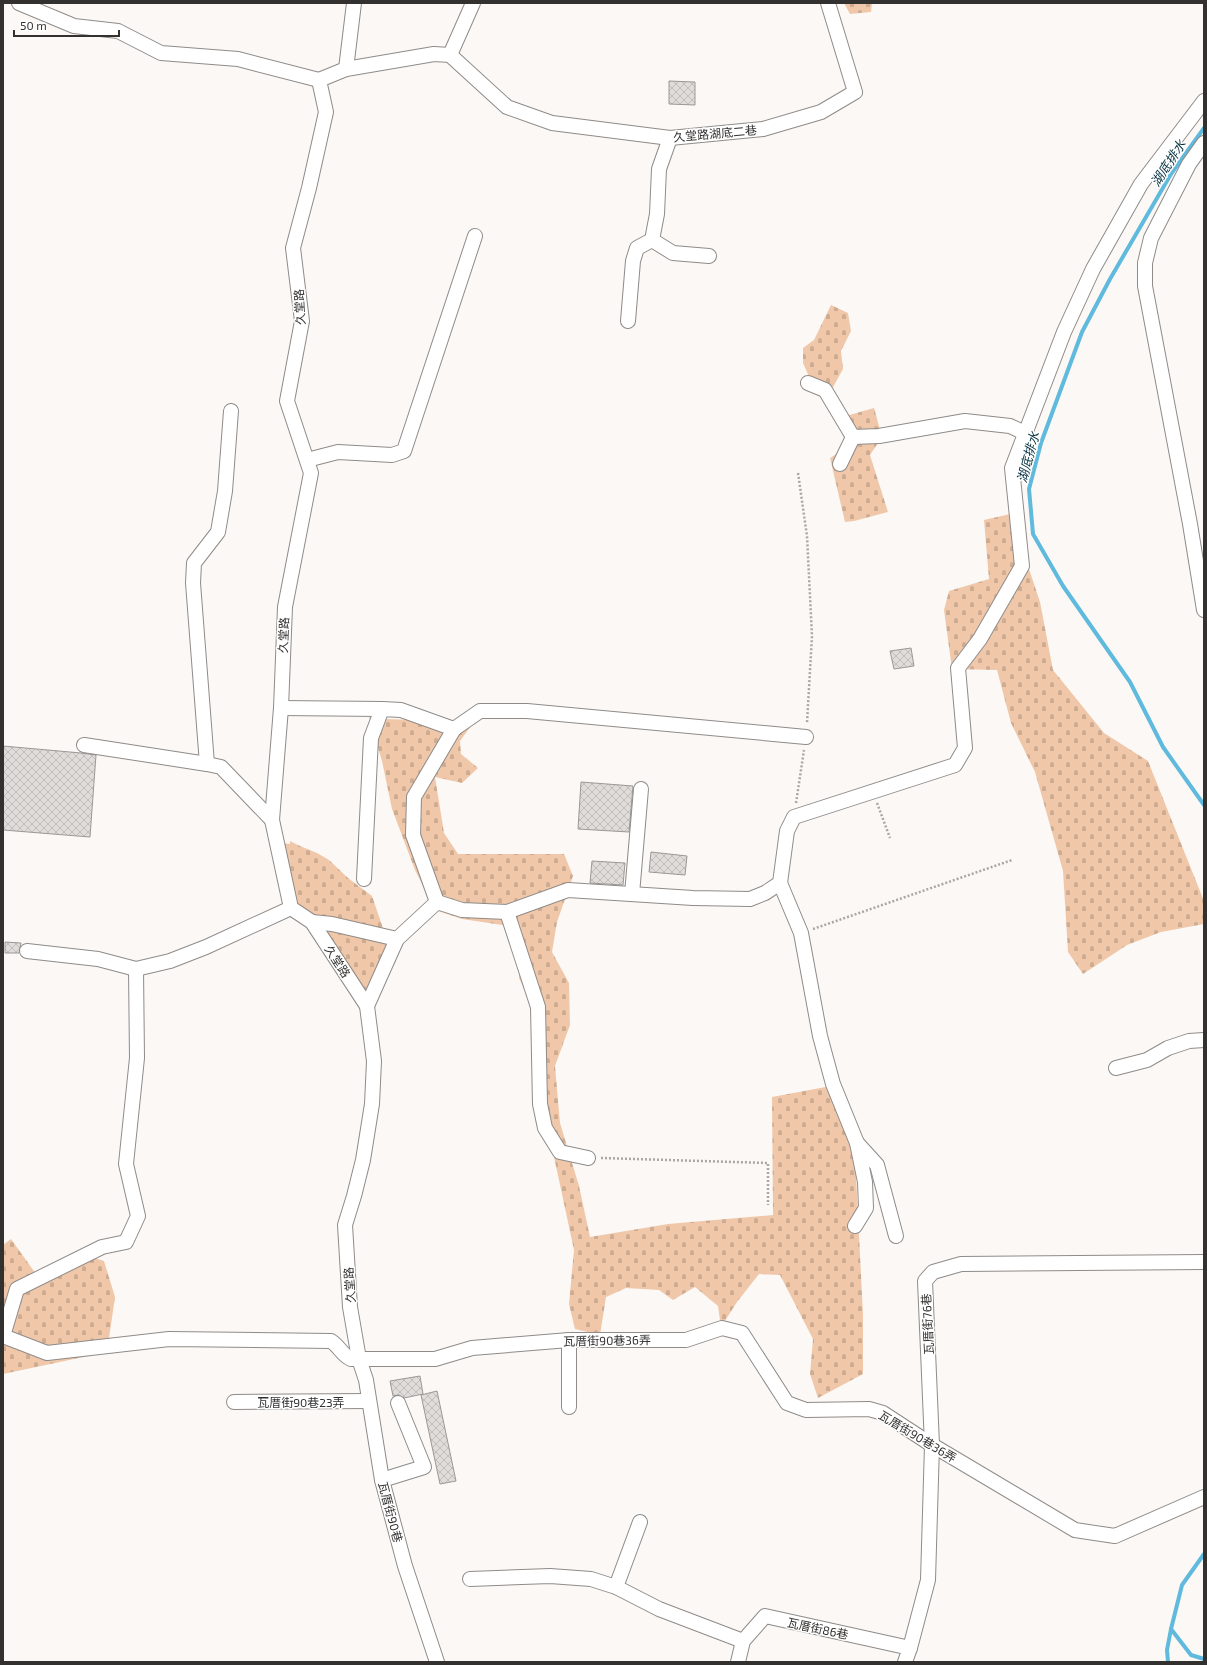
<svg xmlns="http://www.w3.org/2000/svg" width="1207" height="1665" font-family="'Exo 2','Noto Sans TC',sans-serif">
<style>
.cemetery{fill:url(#cemetery-stones)}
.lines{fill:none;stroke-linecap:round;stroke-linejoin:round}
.stream{stroke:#5fbadd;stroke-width:4}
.building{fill:url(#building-cross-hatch);stroke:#9c9896}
.minor-casing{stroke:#8f8b89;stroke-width:16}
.path{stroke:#a9a6a4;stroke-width:2.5;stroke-dasharray:2 2;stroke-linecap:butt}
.minor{stroke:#fff;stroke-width:14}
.labels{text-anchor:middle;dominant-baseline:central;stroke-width:3;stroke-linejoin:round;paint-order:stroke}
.street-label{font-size:12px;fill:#333130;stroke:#fff}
.water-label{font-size:13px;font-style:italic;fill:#063140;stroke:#fff}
</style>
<defs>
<pattern id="cemetery-stones" width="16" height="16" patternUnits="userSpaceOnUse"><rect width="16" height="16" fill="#f0c8a9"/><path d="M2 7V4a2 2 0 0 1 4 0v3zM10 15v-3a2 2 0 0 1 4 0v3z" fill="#ceac92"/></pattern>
<pattern id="building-cross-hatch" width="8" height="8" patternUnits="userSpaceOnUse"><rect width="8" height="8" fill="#e0dcd9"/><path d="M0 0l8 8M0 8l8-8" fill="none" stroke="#c1bdbb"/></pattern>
</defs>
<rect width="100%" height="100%" fill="#fbf8f5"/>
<g class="cemetery">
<polygon points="844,3 872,3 871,12 850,14"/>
<polygon points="831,305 848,313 851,331 841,351 843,369 832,389 811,381 803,363 803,348 814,340"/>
<polygon points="874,408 882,437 870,455 888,512 854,521 845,522 830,458 851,445 846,416"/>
<polygon points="1024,511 1027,563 1040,602 1053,670 1104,733 1148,761 1204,901 1204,924 1161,932 1127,945 1083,974 1068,952 1063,871 1035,772 1011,723 997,670 952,669 944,610 949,591 989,579 984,520"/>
<polygon points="476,711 471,726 460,741 461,754 478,768 462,783 435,777 444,833 458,854 564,854 573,876 557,922 552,952 569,983 570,1025 555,1066 560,1123 579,1186 590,1237 668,1224 773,1215 772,1097 831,1086 854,1135 863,1315 863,1374 818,1398 810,1374 813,1339 780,1275 759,1274 737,1302 721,1327 718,1306 695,1287 673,1300 659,1290 626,1288 606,1297 600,1335 575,1329 569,1304 574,1250 551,1143 534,1019 529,1000 519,978 520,956 509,926 462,919 435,910 415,870 392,809 382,761 369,717 384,719 458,721"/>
<polygon points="290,841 300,846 317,853 329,860 348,878 372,896 393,958 396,961 380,988 369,999 291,908 293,882 282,843 290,844"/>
<polygon points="11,1239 36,1274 79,1253 104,1261 115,1297 107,1352 3,1374 3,1245"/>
</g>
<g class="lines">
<g class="stream">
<polyline points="1204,128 1171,174 1110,279 1082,332 1041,443 1029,489 1033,534 1063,586 1130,682 1163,747 1204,805"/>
<polyline points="1204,1554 1182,1585 1171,1629 1191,1655 1204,1659"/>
<polyline points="1168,1662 1167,1650 1171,1629"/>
</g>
</g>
<g class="building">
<polygon points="669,81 695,82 695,105 669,104"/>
<polygon points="911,648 914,666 894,669 890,651"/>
<polygon points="3,746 81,753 96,755 90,837 3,830"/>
<polygon points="581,782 633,786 629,832 578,829"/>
<polygon points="651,852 687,856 685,875 649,872"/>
<polygon points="592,861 625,863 623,885 590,883"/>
<polygon points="5,942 21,943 19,953 5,953"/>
<polygon points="420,1376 423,1394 404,1398 399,1395 393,1396 390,1381"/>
<polygon points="437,1391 456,1481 440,1484 421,1395"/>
</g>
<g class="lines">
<g class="minor-casing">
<g id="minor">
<polyline points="19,3 74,26 118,31 161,53 238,59 319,80"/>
<polyline points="450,55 507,107 552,123 670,138 763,129 821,112 855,92 828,3"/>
<polyline points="346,69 354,3"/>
<polyline points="1204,143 1189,164 1151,238 1145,263 1145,286 1190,524 1204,610"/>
<polyline points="652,240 673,253 709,256"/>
<polyline points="628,321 633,261 637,248 652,240 657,214 659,169 670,138"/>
<polyline points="808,383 825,390 853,437 879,436 965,421 1010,426 1025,433"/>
<polyline points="307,460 338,452 392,455 404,451 475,236"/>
<polyline points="840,464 853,437"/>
<polyline points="281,708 382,709"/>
<polyline points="84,745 207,764 193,583 194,563 218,532 225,491 231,411"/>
<polyline points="207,764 221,767 272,820"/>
<polyline points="364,879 371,738 382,709 401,710 454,729 480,711 527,711 806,737"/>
<polyline points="780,883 801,933 820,1036 833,1084 857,1143 865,1182 866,1208 855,1226"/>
<polyline points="632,894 641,789"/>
<polyline points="437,902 413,835 414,797 454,729"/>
<polyline points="507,912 538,1007 540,1104 545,1128 560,1152 588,1158"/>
<polyline points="312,922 332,924 397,939"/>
<polyline points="27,951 98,959 136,969"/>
<polyline points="367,1006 397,939 437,902 462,910 507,912 568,890 693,898 750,899 765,893 780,883 787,831 794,817 955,765 965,748 958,668 980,639 1022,566 1012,468 1064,332 1093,269 1141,184 1204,101"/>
<polyline points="1116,1068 1147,1060 1168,1048 1189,1041 1204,1040"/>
<polyline points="857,1143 877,1165 896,1236"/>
<path d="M3,1336L47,1353L169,1339L331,1341C339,1346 342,1355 351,1359H435L472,1348L569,1340H686L722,1328L742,1333L787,1403L806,1410L869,1409L883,1413L932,1445L1075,1530L1115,1536L1204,1497"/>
<polyline points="3,1336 17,1289 102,1247 126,1242 138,1216 126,1164 137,1058 136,969 170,961 206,947 291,908"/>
<polyline points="569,1340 569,1407"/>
<polyline points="234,1402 369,1401"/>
<polyline points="382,1480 424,1467 398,1403"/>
<polyline points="470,1579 550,1576 591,1579 616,1587 659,1609 743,1641"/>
<polyline points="616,1587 640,1522"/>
<polyline points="910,1648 928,1580 932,1445 925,1281 933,1272 961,1264 1204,1262"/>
<polyline points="437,1662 405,1566 382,1480 366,1380 359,1359 350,1307 345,1225 354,1196 363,1160 372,1104 374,1061 367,1006 312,922 291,908 272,820 281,708 285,607 311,473 287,401 302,321 293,248 309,188 326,112 319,80 346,69 434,54 450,55 473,3"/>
<polyline points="738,1662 743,1641 765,1616 910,1648 905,1662"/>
</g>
</g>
<g class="path">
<polyline points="798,473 807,536 812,636 807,723"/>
<polyline points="796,803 804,750"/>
<polyline points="877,803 890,838"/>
<polyline points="813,929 1012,860"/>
<polyline points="601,1158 768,1163 768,1205"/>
</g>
<use href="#minor" class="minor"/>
</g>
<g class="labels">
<g class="street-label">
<text transform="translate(715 133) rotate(-5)">久堂路湖底二巷</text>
<text transform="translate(299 307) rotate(-93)">久堂路</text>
<text transform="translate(283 635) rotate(-88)">久堂路</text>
<text transform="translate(338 961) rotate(57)">久堂路</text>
<text transform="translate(349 1285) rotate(-94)">久堂路</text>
<text transform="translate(927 1324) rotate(-93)">瓦厝街76巷</text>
<text transform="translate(607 1340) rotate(-1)">瓦厝街90巷36弄</text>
<text x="301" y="1402">瓦厝街90巷23弄</text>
<text transform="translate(918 1436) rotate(31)">瓦厝街90巷36弄</text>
<text transform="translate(391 1512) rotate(75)">瓦厝街90巷</text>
<text transform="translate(818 1628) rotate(12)">瓦厝街86巷</text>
</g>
<g class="water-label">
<text transform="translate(1168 163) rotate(-57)">湖底排水</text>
<text transform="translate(1028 457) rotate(-75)">湖底排水</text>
</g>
</g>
<rect width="1207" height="1665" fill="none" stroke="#333130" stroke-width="8"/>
<path d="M14 30v6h105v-6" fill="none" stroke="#333130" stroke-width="2"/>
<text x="20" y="30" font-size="12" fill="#333130" stroke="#ffffff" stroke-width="3" paint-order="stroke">50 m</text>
</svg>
